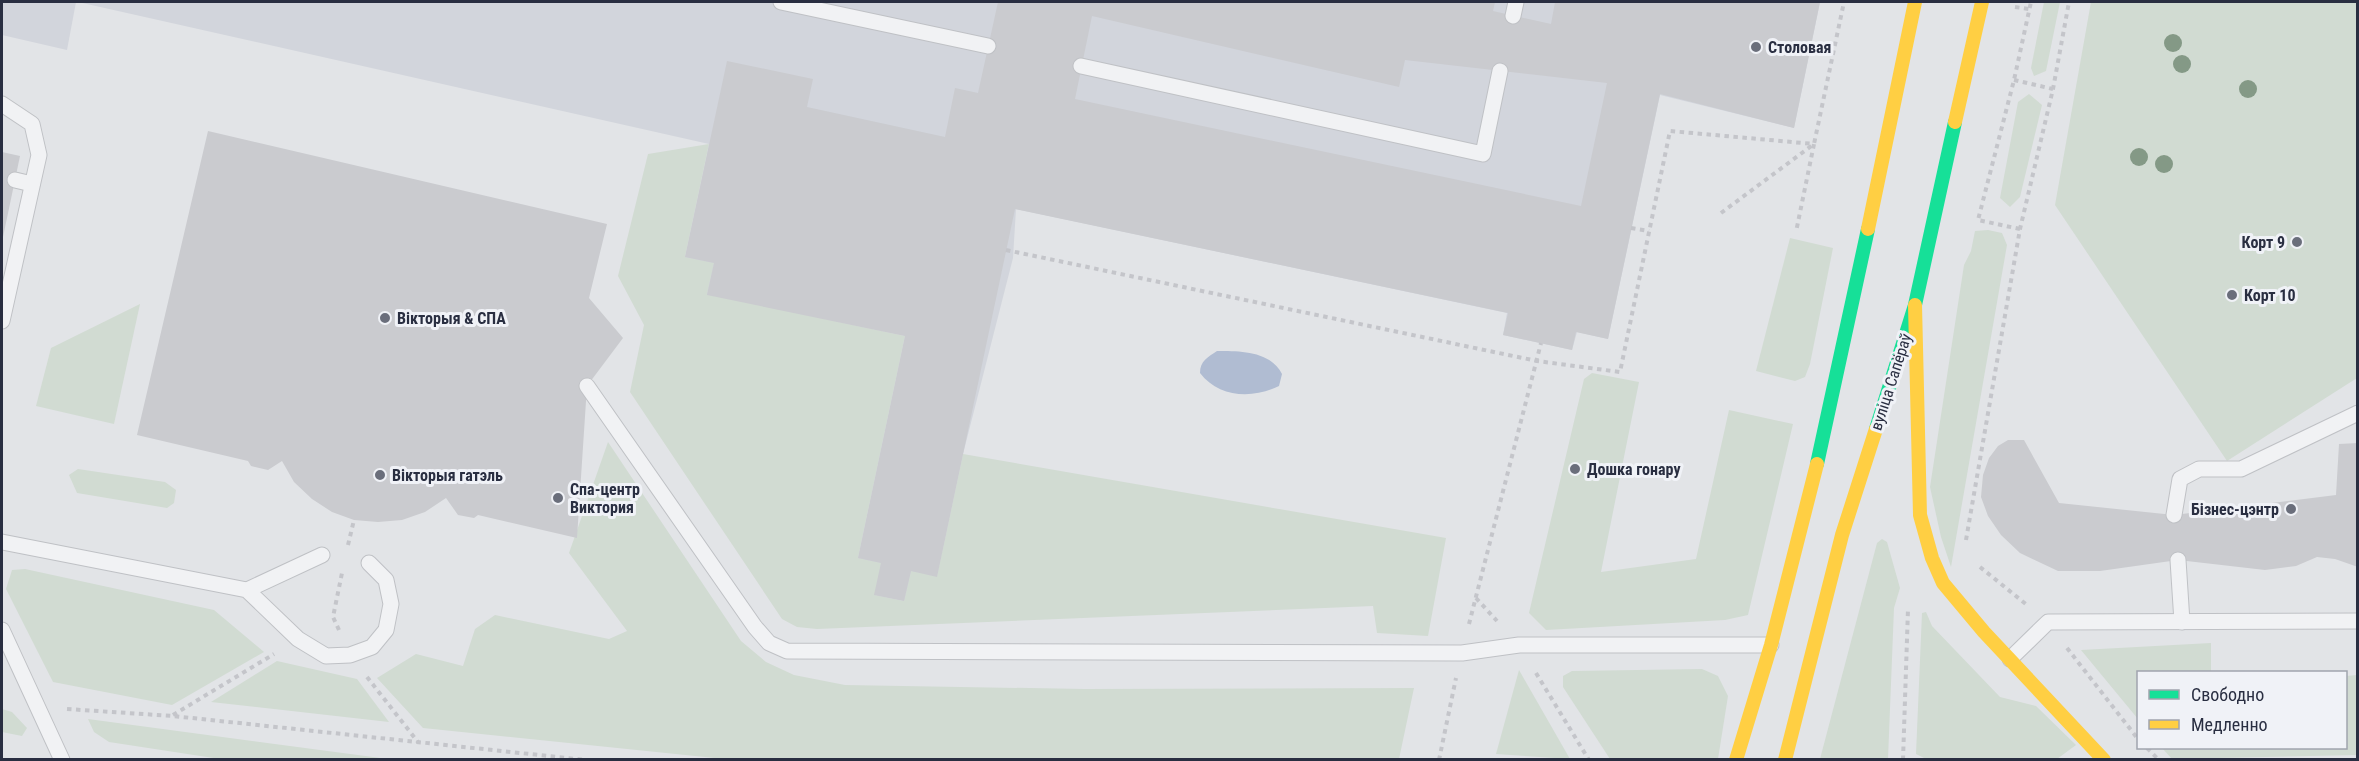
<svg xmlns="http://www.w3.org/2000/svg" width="2359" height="761" font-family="'Roboto Condensed',sans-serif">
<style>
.built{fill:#d2d5dc}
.green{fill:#d1dbd2}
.water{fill:#b0bcd2}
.building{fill:#cacbcf;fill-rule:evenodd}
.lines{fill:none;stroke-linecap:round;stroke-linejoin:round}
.lane-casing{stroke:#bfc1c5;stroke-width:17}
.path{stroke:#c4c5ca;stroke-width:4;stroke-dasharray:4.5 4.5;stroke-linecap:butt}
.lane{stroke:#f1f2f4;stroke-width:15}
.fast{stroke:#16e098;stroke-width:14}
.slow{stroke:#ffcf43;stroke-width:14}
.tree{fill:#849986}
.poi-dot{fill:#6a6e7b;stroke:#f0f2f7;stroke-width:2}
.labels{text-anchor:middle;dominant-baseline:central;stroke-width:6;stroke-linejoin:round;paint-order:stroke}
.poi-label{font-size:16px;font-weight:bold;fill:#292e41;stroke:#f0f2f7;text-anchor:start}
.street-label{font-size:16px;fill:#292e41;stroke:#f0f2f7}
</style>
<rect width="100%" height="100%" fill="#e2e4e7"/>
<g class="built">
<polygon points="2,2 76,2 67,50 2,35"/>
<polygon points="78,2 1820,2 1794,128 1660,95 1608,339 1577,332 1572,350 1503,335 1507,313 1016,209 1013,258 963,454 937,577 904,601 874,595 858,558 905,336 707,295 685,257 709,144"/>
</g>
<g class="green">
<polygon points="2044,2 2060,2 2046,71 2034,76 2031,68"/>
<polygon points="2091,2 2357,2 2357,378 2227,461 2055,205"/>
<polygon points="2029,94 2042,105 2020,197 2010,207 2000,198 2018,102"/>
<polygon points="709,144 685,257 714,263 707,294 905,336 858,558 881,563 875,595 904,601 911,571 937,576 963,454 1446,538 1428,636 1377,633 1373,606 817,629 797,627 782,619 630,392 644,325 618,276 648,154"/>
<polygon points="1988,230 2002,233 2007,245 1951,567 1941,537 1930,487 1964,265 1971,251 1975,231"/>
<polygon points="1790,238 1833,248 1810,364 1805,377 1795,381 1756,371"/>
<polygon points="140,304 114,424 36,406 51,348"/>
<polygon points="1592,373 1639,382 1601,572 1696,559 1729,410 1793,424 1748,615 1725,620 1546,630 1529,613 1584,379"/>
<polygon points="608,442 741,641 766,662 794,675 845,685 1085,689 1414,688 1399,759 734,760 423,728 377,678 416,654 463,666 475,629 495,615 609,639 627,631 569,553"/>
<polygon points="78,469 165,482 176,490 174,503 167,508 77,493 69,475"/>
<polygon points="1882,539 1887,542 1900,588 1894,608 1888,759 1820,759 1877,543"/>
<polygon points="25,569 214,610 264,652 172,705 53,682 6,589 12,570"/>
<polygon points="1926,612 1932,626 2000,697 2036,706 2076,745 2057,759 1928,760 1916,754 1922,613"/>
<polygon points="2211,643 2211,672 2138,672 2138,719 2081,650"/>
<polygon points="277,661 357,679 389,722 211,702"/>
<polygon points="1702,669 1718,676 1728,696 1718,759 1610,759 1563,687 1563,676 1572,671"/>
<polygon points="1519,670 1570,759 1496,754"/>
<polygon points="2357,675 2357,755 2172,759 2162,748 2346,748 2346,676"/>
<polygon points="2,709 12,712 27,728 22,736 2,732"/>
<polygon points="88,719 388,759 220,759 109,742 94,732"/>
</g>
<path class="water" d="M1217,351C1241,351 1270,351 1282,374L1279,386C1253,399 1219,398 1200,373C1200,361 1208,357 1217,351Z"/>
<g class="building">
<path d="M998,2H1495L1493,11L1551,24L1555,2H1820L1794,128L1660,94L1608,339L1576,332L1572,350L1503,335L1508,313L1015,209L937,577L911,571L904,601L874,595L881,563L858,558L905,336L707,295L714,263L685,257L727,61L813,79L807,107L945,137L955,88L978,93ZM1092,16L1399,87L1405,60L1607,83L1581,206L1075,99Z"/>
<polygon points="208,131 607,224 589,298 623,338 587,386 577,538 478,515 474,518 458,515 446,498 425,512 402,520 378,522 354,520 332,512 312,499 294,482 282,461 268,470 251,466 248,461 137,435"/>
<polygon points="2,152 20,156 3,237 2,237"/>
<polygon points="2008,440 2024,440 2059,503 2174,515 2336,495 2339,444 2358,443 2358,567 2335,559 2317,557 2296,566 2265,570 2178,560 2100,571 2058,571 2020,553 2001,535 1988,516 1981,497 1983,475 1989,458 1998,446"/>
</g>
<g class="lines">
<g class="lane-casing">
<g id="lane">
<polyline points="781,2 988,46"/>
<polyline points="1513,16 1516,2"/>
<polyline points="1081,66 1483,154 1500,71"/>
<polyline points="2,104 32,124 39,155 2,321"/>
<polyline points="15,180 32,184"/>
<polyline points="587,386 755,627 769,643 787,651 1462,653 1519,645 1771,645"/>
<polyline points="2174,515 2180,479 2199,469 2241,469 2358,413"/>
<polyline points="2,542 247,590 298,639 326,656 350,655 372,647 386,630 391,604 386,580 369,563"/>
<polyline points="2178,560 2182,622"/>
<polyline points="247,590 322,555"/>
<polyline points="2,630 62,760"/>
<polyline points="2010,659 2048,622 2358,621"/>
</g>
</g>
<g class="path">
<polyline points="2015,7 2029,9"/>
<polyline points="2014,80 2053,89"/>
<polyline points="1721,213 1814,144 1844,2"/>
<polyline points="1631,228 1649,231"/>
<polyline points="2020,229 1978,220 2014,80 2031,2"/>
<polyline points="1006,250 1537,361 1620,372 1670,131 1814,144 1796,232"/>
<polyline points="1966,540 2020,229 2053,89 2069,2"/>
<polyline points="348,545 354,520"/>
<polyline points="1980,567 2027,605"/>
<polyline points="1476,598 1497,621"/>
<polyline points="1469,624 1541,343"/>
<polyline points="339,630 333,617 342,573"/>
<polyline points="2067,648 2138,739"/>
<polyline points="1536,673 1589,760"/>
<polyline points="367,677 418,742"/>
<polyline points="67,709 173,716 586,760"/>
<polyline points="173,715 274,654"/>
<polyline points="2147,748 2159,760"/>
<polyline points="1439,760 1456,678"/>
<polyline points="1903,760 1908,609"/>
</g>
<use href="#lane" class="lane"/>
<g class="fast">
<polyline points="1876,429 1915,305 1955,122"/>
<polyline points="1817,464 1868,229"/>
</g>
<g class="slow">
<polyline points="1955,122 1982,2"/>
<polyline points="1868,229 1915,2"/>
<polyline points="1915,305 1920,515 1932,558 1943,583 1984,632 2104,760"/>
<polyline points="1736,760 1771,645 1817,464"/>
<polyline points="1785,760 1842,535 1876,429"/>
</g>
</g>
<g class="tree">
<circle cx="2173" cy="43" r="9"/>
<circle cx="2182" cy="64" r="9"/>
<circle cx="2248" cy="89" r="9"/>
<circle cx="2139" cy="157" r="9"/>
<circle cx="2164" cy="164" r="9"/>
</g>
<g class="poi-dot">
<circle cx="1756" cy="47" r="6"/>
<circle cx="2297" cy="242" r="6"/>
<circle cx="2232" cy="295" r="6"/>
<circle cx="385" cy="318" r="6"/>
<circle cx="1575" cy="469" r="6"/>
<circle cx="380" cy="475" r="6"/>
<circle cx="558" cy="498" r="6"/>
<circle cx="2291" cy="509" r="6"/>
</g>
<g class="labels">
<g class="poi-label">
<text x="1768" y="47">Столовая</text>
<text x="2285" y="242" text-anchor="end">Корт 9</text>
<text x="2244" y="295">Корт 10</text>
<text x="397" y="318">Вікторыя &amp; СПА</text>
<text x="1587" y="469">Дошка гонару</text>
<text x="392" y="475">Вікторыя гатэль</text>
<text x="570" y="489">Спа-центр<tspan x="570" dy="18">Виктория</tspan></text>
<text x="2279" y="509" text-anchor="end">Бізнес-цэнтр</text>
</g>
<g class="street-label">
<text transform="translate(1891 382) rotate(-72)">вуліца Сапёраў</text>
</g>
</g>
<rect width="2359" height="761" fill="none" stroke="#292e41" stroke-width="6"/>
<rect x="2137" y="671" width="210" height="78" fill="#f0f2f7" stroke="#a0a4ae" stroke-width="1.5"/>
<rect x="2149" y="690" width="30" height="9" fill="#16e098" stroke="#a0a4ae" stroke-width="1.5"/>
<text x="2191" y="701" font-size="18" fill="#292e41">Свободно</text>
<rect x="2149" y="720" width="30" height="9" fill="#ffcf43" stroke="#a0a4ae" stroke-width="1.5"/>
<text x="2191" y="731" font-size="18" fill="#292e41">Медленно</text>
</svg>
